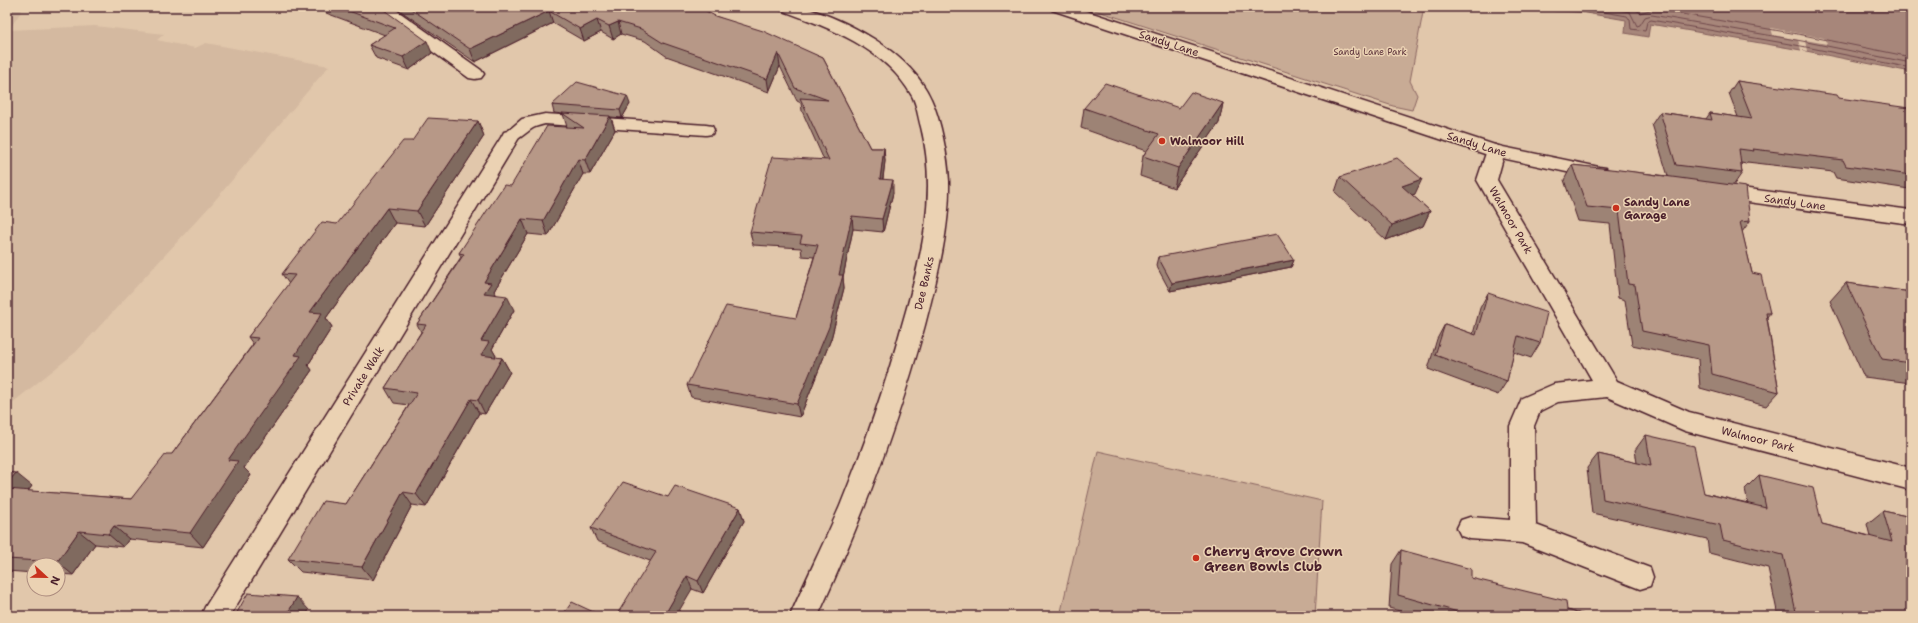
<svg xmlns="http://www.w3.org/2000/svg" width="1918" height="623" viewBox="0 0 1918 623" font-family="'Shantell Sans',sans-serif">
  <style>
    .built { fill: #d4b9a0 }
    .green { fill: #c8ab95; stroke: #896560 }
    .water { fill: #a7867a; stroke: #825d5a }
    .pier { fill: #e1c7ab }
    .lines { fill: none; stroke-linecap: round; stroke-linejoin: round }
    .shore { stroke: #6f484b; stroke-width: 1 }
    .service-casing { stroke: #4a1f2b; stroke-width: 3 }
    .minor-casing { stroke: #4a1f2b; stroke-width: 3 }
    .secondary-casing { stroke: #4a1f2b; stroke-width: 3 }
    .service { fill: #ebd2b3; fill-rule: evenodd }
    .minor { fill: #ebd2b3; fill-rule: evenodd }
    .secondary { fill: #ebd2b3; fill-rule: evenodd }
    .wall { fill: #9d8374; stroke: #4a1f2b }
    .shaded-wall { fill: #806a5e; stroke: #4a1f2b }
    .building { fill: #b79887; stroke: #4a1f2b }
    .poi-dot { fill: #c8321e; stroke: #ebd2b3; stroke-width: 1.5 }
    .labels { text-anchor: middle; stroke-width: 3; stroke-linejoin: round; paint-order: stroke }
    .far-park-label { font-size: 9px; fill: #5d343b; stroke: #ebd2b3 }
    .street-label { font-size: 11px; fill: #4a1f2b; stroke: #ebd2b3 }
    .poi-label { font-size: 11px; font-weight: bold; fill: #4a1f2b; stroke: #ebd2b3; text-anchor: start }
    .near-poi-label { font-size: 13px; font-weight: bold; fill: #4a1f2b; stroke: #ebd2b3; text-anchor: start }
  </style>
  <rect width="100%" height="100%" fill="#e1c7ab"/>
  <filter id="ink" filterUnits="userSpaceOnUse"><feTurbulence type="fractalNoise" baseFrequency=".025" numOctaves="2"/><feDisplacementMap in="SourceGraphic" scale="8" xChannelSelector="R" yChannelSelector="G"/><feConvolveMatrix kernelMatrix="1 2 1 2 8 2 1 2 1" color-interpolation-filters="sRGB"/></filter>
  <g filter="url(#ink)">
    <path class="built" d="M7,7h17l-15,23 86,-4 69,8 -7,6 38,8 11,-5 123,23 -118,139 -135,147 -69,55z"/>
    <path class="green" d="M1085,7h339l-14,74 7,14 -5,15 -19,-4z
      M1098,451l224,50 -7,115h-255z"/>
    <path class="water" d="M1531,7h380v65l-110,-22 -151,-26 -2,13 -23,-4 1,-13 -46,-8 -24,-1z"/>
    <path class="pier" d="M1771,28l53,10 3,6 -22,-4 2,11 -6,-1 -3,-10 -25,-5z"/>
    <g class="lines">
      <path class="shore" d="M1554,7l27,1 46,8 3,4 1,9 14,2 2,-9 4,-2 150,26 110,22
        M1602,7l28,5 7,14 3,-1 5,-8 7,-2 150,26 109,22
        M1633,7l7,6 13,-4 150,26 108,22"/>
      <g class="service-casing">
        <path id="service" d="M545,114l161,11 6,1 2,4 -2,4 -6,1 -161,-11c-4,1 -9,2 -12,4 -10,6 -15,15 -28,12l-3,-4 20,-17z"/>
      </g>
      <g class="minor-casing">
        <path id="minor" d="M373,7h19l89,63 3,4 -3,4 -6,1 -6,-1 -94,-68z
          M779,7c8,0 18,-1 25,1 24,6 49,18 70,31 23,15 46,35 57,60 10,21 17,59 18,82 1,49 -12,97 -24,144 -27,100 -64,197 -107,291h-28c16,-37 34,-73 50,-110 24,-59 45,-119 62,-181 19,-66 36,-130 19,-198 -3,-10 -4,-22 -9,-31 -27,-48 -82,-68 -131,-86z
          M511,130l7,2 2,4 -290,480h-29l4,-9 297,-471 2,-4z
          M1495,145l7,2 3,4 -8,29 120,201 72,31 222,56v22l-226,-59 -78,-34 -49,5 -18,9 -6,15 2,99 114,43 3,9 -3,9 -10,3 -118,-46 -52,-4 -9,-3 -4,-8 4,-8 9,-3 40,3v-94l12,-28 32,-14 38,-4 -115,-200 11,-33z"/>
      </g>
      <g class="secondary-casing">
        <path id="secondary" d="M1050,7h24l424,139 101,21 7,1 3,5 -3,5 -7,1 -111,-24 -436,-145z
          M1718,185l193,25v14l-200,-27 -3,-5 3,-5z"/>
      </g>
      <use href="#service" class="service"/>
      <use href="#minor" class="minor"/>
      <use href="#secondary" class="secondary"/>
    </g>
    <path class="wall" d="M323,7h57l52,46 -23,17 -33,-12 -7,-13 16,-10 -59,-22z
      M395,7h267l4,2 49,7 108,42 47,90h14l1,13 -2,18 10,14 -10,39 -30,-3 -10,48 1,11 -13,51 -31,78 -109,-20 -4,-12 109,-67 18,-61 -12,-1 -1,-8 -48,-3 -3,-13 74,-72 -22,-49 -1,-8 -4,-2 -17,-35 -11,26 -103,-36 -21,-15 -24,-7 -8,5 -12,-7 -17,9 -31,-18 -78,39z
      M1737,81l174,30v98l-1,-1 -1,-19 -73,-11 -3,-6 -86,-10 -1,2 -5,-1 1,10 -9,13 17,35 -8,11 10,41 18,40 -3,4 12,75 -13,14 -66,-18 -2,-29 -66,-14 -7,-45 -7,-2 -8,-74 -32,-3 -14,-41 8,-15 96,11 -16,-52 8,-12 46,7 4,-6 28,4 -9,-24z
      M1223,103l-4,20 -45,65 -34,-12 3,-20 3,-5 -65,-23 3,-20h95z
      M630,104l-8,14 -11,-1 4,13 -25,44h-7l-35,62 -20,-2 -34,57 2,3 18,16 -22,39 4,7 -1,1 7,1 8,14 -25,42 -6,-1 -53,94 -14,-2 -39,75 -72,-8 -13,-13 58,-55 63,-99 -15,-2 -9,-15 36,-56 -4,-8 44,-67 -2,-4 52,-67 56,-59 -4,-13 -9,-1 -2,-8z
      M478,121l6,15 -59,90 -30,-3 -69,95 6,9 -24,38 4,5 -68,98 7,7 -48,72 -74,-8 -6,8 -28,-3 -22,31 -15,-1v-9h-24v8l-27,-2v-99l25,14 -4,5 103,8 41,-45 81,-110 -5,-7 41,-53 -7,-10 55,-50z
      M1340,177l75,17 -3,1 18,16 -7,15 -37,14 -51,-48z
      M1158,257l136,3 -3,7 -121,24 -14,-26z
      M1846,283l65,9v91l-47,-6 -34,-76z
      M1488,293l52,50 -9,15 -17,-6 -7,29 -9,14 -70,-26 9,-30 8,-15 28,10 7,-26z
      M1646,435l58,58 44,10 -3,-14 14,-14 63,49 48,12 -3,-12 16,-13 28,6v99h-133l-10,-48 -59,-15 -2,-14 -115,-26 -5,-45 11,-14 39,9 -2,-13z
      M668,497l72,11 4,13 -41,72 -11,-4 -42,-28 -53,-20 -6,-13z
      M1401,550l70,28 96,32 22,6h-171l-29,-8 3,-44z"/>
    <path class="shaded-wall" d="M549,11l4,12 -78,39 -5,-13z
      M597,20l4,12 -17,9 -4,-12z
      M618,22l3,12 -8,5 -4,-13z
      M427,41l5,12 -23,17 -6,-13z
      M778,53l2,13 -11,26 -2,-13z
      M627,96l3,8 -8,14 -2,-8z
      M1223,103l-4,20 -45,65 4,-20z
      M610,116l5,14 -25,44 -5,-14z
      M478,121l6,15 -59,90 -8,-15z
      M884,148l1,13 -4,31 -1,-13z
      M578,159l5,15 -35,62 -5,-15z
      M1422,179l-7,15 -19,7 6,-15z
      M893,180v13l-10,39 -1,-13z
      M387,208l8,15 -69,95 6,9 -24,38 4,5 -68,98 7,7 -48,72 -13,-14 38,-73 67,-105 15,-43z
      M1430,211l-7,15 -37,14 6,-15z
      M852,216l1,13 -10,48 1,11 -13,51 -31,78 -3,-13z
      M522,219l6,15 -34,57 4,6 -14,-4v-11z
      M1294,260l-3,7 -121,24 2,-8z
      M507,296l7,14 -22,39 4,7 -8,14 -7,-15v-14z
      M502,358l8,14 -25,42 -7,-14z
      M471,399l8,14 -53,94 -10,-13z
      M16,473l16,13 -13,16 -12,-10v-9z
      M403,492l9,13 -39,75 -11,-13z
      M740,508l4,13 -41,72 -5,-12z
      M114,526l15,13 -6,8 -15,-13z
      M79,531l16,13 -22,31 -16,-13z
      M687,576l5,13 -16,27h-12z
      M297,597l12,13 -3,6h-20z"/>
    <path class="building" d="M338,7h42l47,34 -24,16 -34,-12 26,-17z
      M408,7h254l4,2 4,-2h29l16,9 48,15 60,27 47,90h14l-4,31 13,1 -11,39 -30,-3 -13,59h4l-14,52 -32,77 -110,-19 39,-79 70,12 22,-73 -18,-2 2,-7 -52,-4 22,-75 57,3 -29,-62 28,2 -33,-12 -17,-35 -11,26 -104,-36 -22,-14 -23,-7 -9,4 -12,-6 -17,9 -31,-18 -79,38z
      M1737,81l100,14 2,3 70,10 2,3v64l-65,-9 -3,-6 -90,-11 1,2 -15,-2 3,24 -66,-8 -16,-53 52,8 -2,-7 42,6z
      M577,82l50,14 -7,14 -68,-5z
      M1105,83l74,25 12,-16 32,11 -45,65 -35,-12 16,-22 -75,-26z
      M562,113l48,3 -25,44 -7,-1 -35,62 -21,-2 -38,63 7,1 -7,10 23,3 -26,45 8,1 -8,13 21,3 -24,42 -7,-1 -55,95 -13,-2 -41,75 -74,-8 35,-58 23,3 71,-111 -32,-5 41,-63 -9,-1 47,-70 -5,-1 45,-68 7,1 36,-60 37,2z
      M428,118l50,3 -61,90 -30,-3 -77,104 12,1 -27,42 6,1 -73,104 10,1 -48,72 -76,-7 -6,8 -29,-3 -22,31 -50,-3v-70l124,10 35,-45h6l86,-116 -10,-1 47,-62 -13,-1 40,-52 15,2 66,-83h9z
      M1397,158l25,21 -20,7 28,25 -38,14 -52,-48z
      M1572,165l48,5 126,17 4,34 -10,1 12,51 9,2 9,38h-4l13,79 -67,-18 -3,-29 -67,-14 -7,-46 -7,-1 -9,-74 -32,-3z
      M1277,234l17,26 -122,23 -14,-26z
      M1846,283l65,9v71l-29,-4z
      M1488,293l59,20 -7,30 -22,-7 -11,45 -72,-26 10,-31 31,11z
      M1646,435l48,11 10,47 62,15 -7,-33 54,13 9,36 70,18 -9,-31 28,6v99h-114l-14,-61 -60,-15 -3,-15 -117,-26 -5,-45 53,12z
      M7,472l9,1 -9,10z
      M623,482l45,15 7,-11 65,22 -42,73 -11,-5 -23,40h-48l40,-64 -65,-24z
      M1401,550l70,19v9l95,23 1,9 22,6h-117l-74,-21z
      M248,593l49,4 -11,19h-51z
      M572,602l30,14h-40z"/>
  </g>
  <g class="poi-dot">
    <circle cx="1162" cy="141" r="4"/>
    <circle cx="1616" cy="208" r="4"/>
    <circle cx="1196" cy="558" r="4"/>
  </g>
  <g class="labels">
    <g class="far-park-label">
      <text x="1370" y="55">Sandy Lane Park</text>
    </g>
    <g class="street-label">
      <text transform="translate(1169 43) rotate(18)" y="4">Sandy Lane</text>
      <text transform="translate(1477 144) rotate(17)" y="4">Sandy Lane</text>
      <text transform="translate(1795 202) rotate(8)" y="4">Sandy Lane</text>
      <text transform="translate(1511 220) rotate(60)" y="4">Walmoor Park</text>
      <text transform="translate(924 283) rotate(-77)" y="4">Dee Banks</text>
      <text transform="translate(363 376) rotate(-58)" y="4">Private Walk</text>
      <text transform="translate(1758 439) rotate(14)" y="4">Walmoor Park</text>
    </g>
    <g class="poi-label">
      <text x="1170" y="145">Walmoor Hill</text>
      <text x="1624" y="206">Sandy Lane<tspan x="1624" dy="13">Garage</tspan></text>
    </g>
    <g class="near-poi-label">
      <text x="1204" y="556">Cherry Grove Crown<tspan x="1204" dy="15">Green Bowls Club</tspan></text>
    </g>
  </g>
  <rect width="1918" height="623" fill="none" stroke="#ebd2b3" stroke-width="24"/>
  <rect x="12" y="12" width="1894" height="599" fill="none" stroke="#4a1f2b" stroke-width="1.5" filter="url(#ink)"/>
  <g transform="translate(46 577) rotate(112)"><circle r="19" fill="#ebd2b3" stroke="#ab8a7d"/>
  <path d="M0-3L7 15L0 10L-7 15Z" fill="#c8321e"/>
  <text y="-6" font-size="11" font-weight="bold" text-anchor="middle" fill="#4a1f2b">N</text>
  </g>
</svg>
